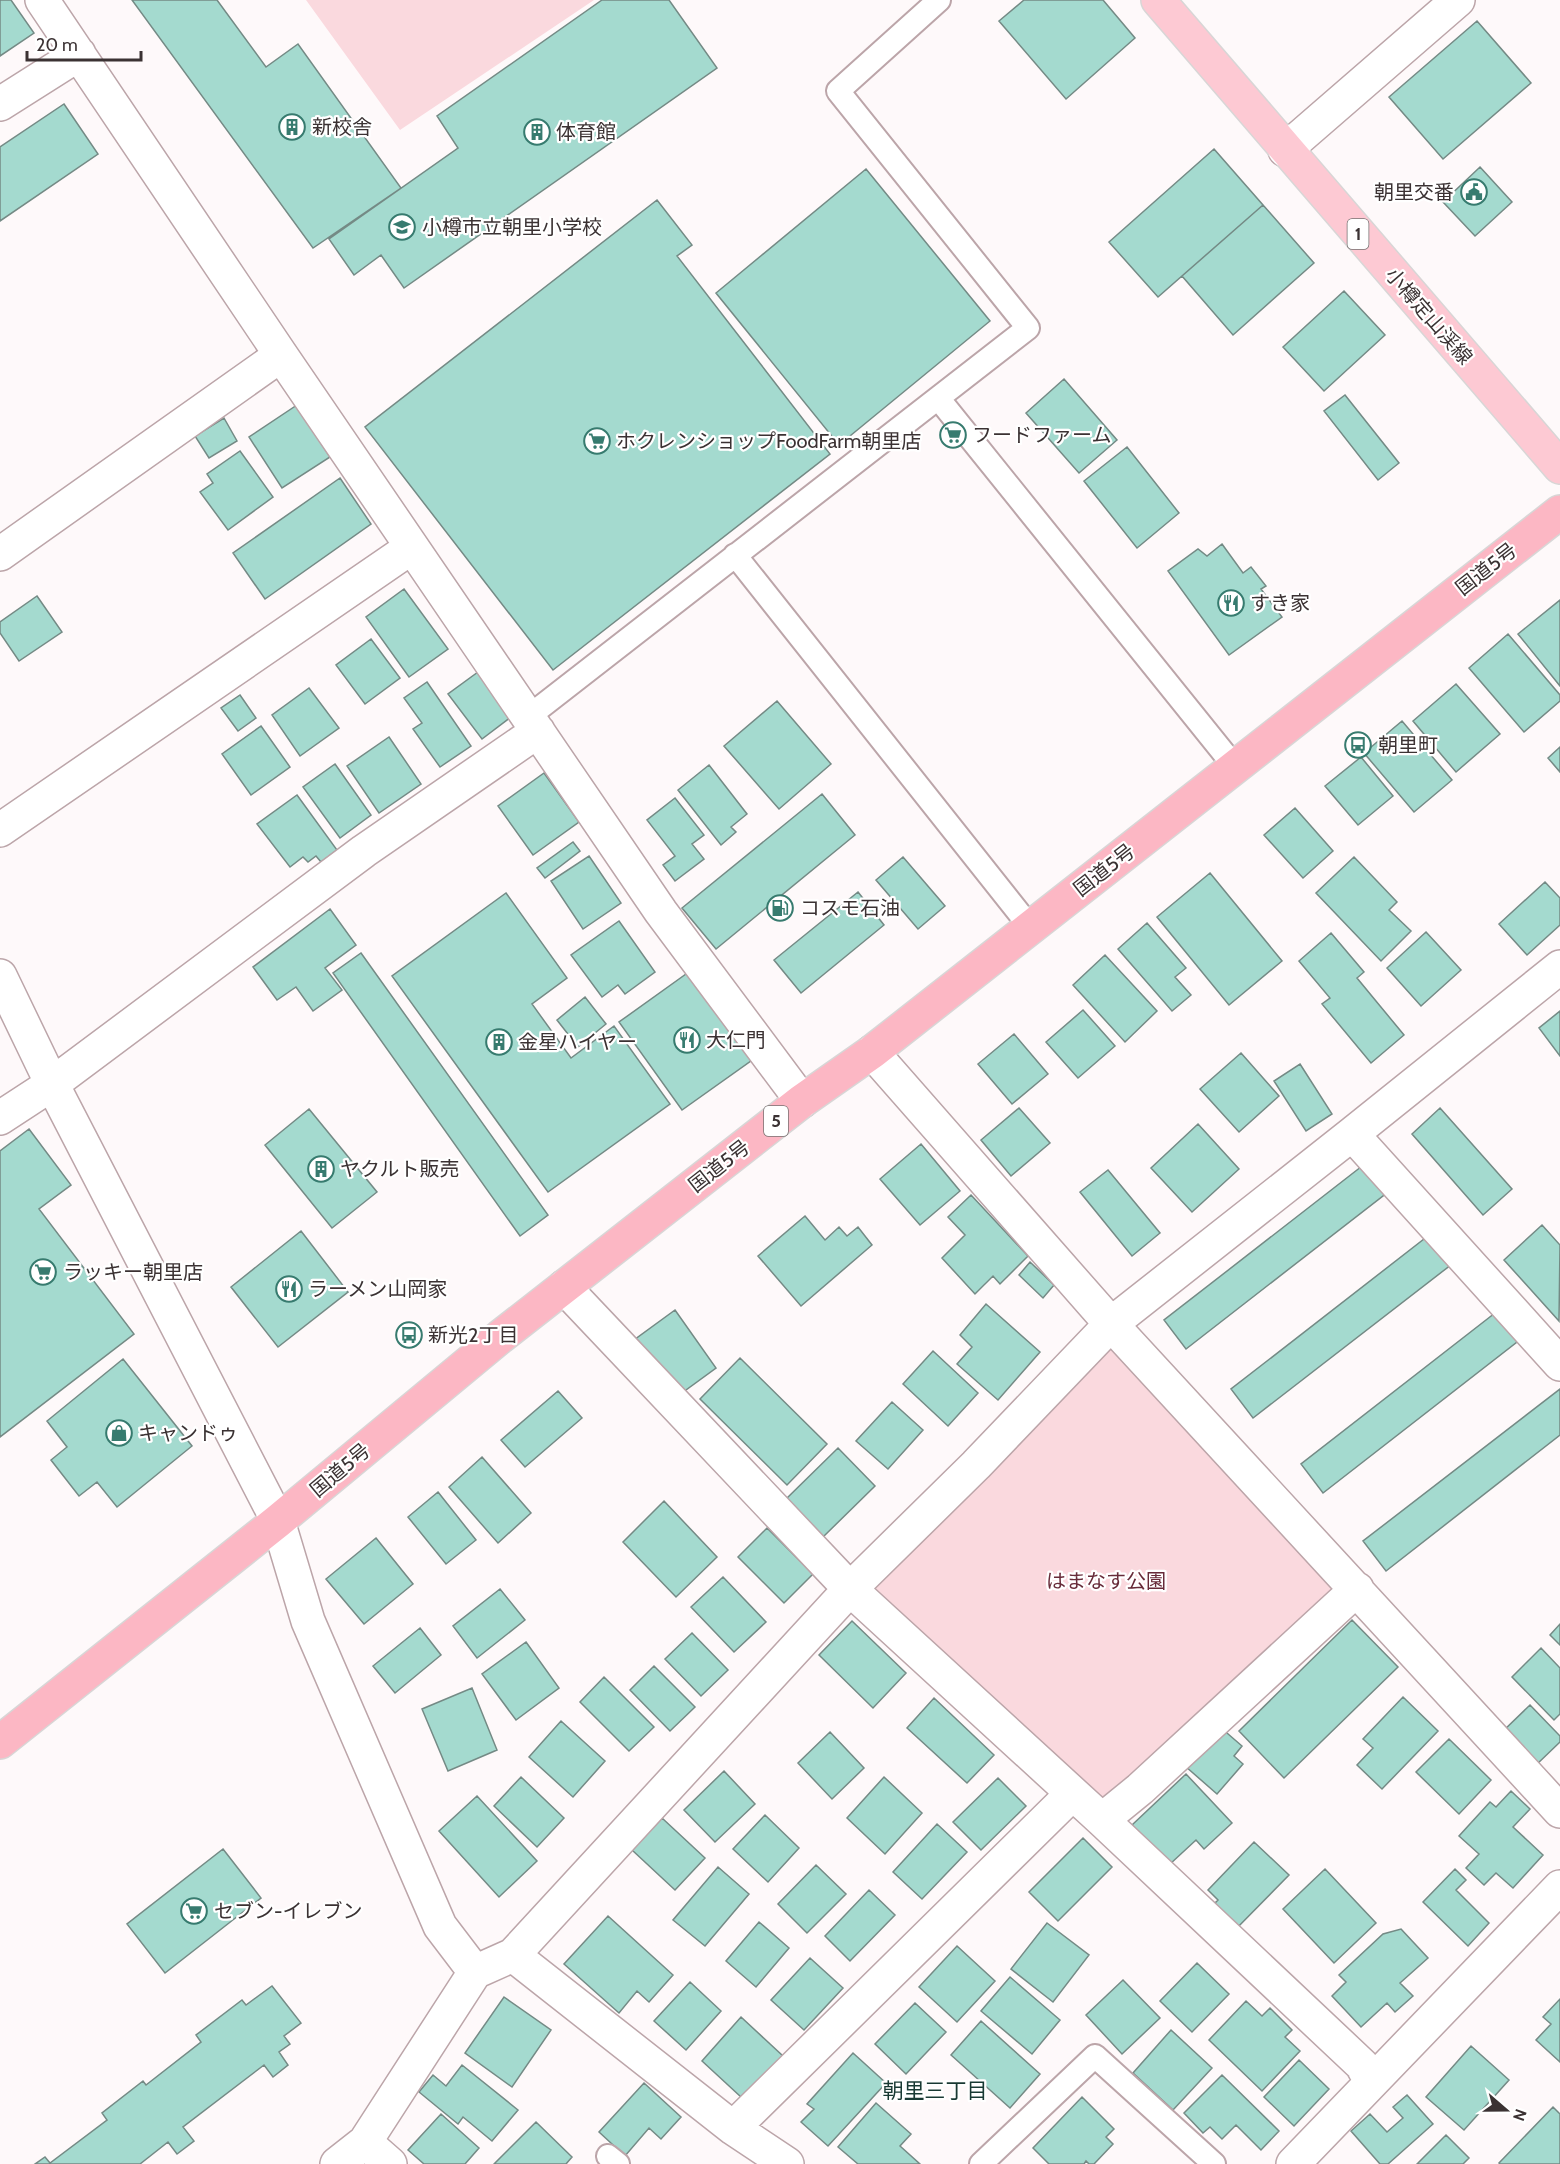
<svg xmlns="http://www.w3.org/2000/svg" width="1560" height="2164" viewBox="0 0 1560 2164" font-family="Cabin,'Noto Sans JP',sans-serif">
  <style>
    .green { fill: #fad9de }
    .building { fill: #a4dacf; stroke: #748a85; stroke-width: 1.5 }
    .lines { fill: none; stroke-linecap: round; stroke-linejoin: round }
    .service-casing { stroke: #bca5a9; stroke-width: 26 }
    .minor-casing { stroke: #bca5a9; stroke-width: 36 }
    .primary-casing { stroke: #d8d6d6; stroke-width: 36 }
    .trunk-casing { stroke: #d8d6d6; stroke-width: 36 }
    .service { stroke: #fff; stroke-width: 22 }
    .minor { stroke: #fff; stroke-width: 33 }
    .primary { stroke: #fdc9d3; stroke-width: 33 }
    .trunk { stroke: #fcb7c4; stroke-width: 33 }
    .labels { text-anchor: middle; stroke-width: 4.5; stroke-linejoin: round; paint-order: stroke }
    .shield { fill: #fff; stroke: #767070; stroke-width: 1.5 }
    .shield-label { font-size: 18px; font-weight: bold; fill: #3b3233 }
    .poi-label { font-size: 20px; fill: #3b3233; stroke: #fff; text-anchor: start }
    .street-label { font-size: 20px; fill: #3b3233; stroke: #fff }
    .park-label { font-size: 20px; fill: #672b39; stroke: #fff }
    .neighbourhood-label { font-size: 21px; fill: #183933; stroke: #fff }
  </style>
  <rect width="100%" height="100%" fill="#fef9fa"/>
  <path class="green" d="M306,0h288l-194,130z
    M1108,1340l231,251 -232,215 -238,-218z"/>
  <path class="building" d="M0,0h11l23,33 -34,23z
    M132,0h85l49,67 32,-23 103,144 -88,60z
    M602,0h67l48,68 -313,220 -23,-33 -27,20 -25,-36 129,-91 -21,-32z
    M1024,0h79l32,38 -69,61 -67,-78z
    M1477,21l54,62 -88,76 -54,-62z
    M64,104l34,50 -98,67v-74z
    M1214,149l49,56 -105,92 -49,-55z
    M1480,167l32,35 -37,34 -32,-34z
    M866,169l124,152 -151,124 -123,-152z
    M657,200l35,45 -15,11 153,198 -277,216 -188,-243z
    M1263,205l51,58 -81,72 -51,-59z
    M1344,291l41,44 -61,56 -41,-44z
    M1064,379l53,61 -38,33 -53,-60z
    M1345,395l54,68 -21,17 -54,-69z
    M297,405l33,52 -48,31 -33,-51z
    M224,418l13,23 -28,17 -14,-22z
    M1127,447l52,66 -42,35 -53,-67z
    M240,451l33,46 -45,33 -28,-38 13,-9 -6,-9z
    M340,478l31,46 -106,75 -32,-46z
    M1222,544l21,29 8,-6 15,19 -5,3 21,28 -53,38 -61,-84 30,-22 9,7z
    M404,589l44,60 -39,28 -43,-60z
    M37,596l25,36 -43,29 -19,-28v-11z
    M1560,600v86l-42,-52z
    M1508,634l52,61v6l-36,31 -55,-64z
    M371,639l29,39 -35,26 -29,-39z
    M478,672l33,45 -29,22 -34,-45z
    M427,682l44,64 -31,21 -27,-38 9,-6 -18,-25z
    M1456,684l44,50 -44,38 -43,-51z
    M309,688l30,40 -39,28 -28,-41z
    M240,695l16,23 -18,13 -17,-23z
    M777,701l54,63 -52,45 -55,-63z
    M1402,721l50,59 -38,32 -50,-59z
    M261,726l29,41 -39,28 -29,-41z
    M389,737l32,47 -42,29 -32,-47z
    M1560,747v25l-12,-14z
    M1361,757l32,39 -35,29 -33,-39z
    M335,764l36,51 -31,23 -37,-51z
    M709,765l38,49 -16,13 5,5 -15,13 -43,-55z
    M544,773l35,49 -46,33 -35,-49z
    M822,794l33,41 -139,114 -34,-41z
    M297,795l40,55 -16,12 -5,-6 -8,6 -5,-5 -13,10 -33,-43z
    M675,798l29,37 -12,9 12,15 -29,22 -12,-16 12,-9 -28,-36z
    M1295,808l38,43 -30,27 -39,-43z
    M573,842l7,9 -35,27 -8,-10z
    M589,856l32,47 -38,26 -32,-48z
    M903,857l42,49 -27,23 -42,-49z
    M1354,857l43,45 -8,8 22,21 -30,30 -65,-68z
    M1210,873l72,88 -53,44 -72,-88z
    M1545,882l15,16v27l-33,30 -28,-31z
    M858,892l26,33 -83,68 -27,-33z
    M506,893l61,85 -35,26 39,54 43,-32 56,78 -122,88 -156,-216z
    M330,909l26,36 -31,23 17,22 -29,21 -17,-24 -19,13 -24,-33z
    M619,921l36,51 -30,22 -7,-9 -16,12 -31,-42z
    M1147,923l39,45 -11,9 16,18 -19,16 -54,-62z
    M1426,932l35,38 -40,36 -34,-38z
    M1331,933l33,39 -7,6 47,57 -33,28 -49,-59 8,-6 -31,-37z
    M361,953l187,262 -28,21 -187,-263z
    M1105,955l52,56 -32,31 -52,-57z
    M693,969l62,89 -73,52 -63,-88z
    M585,997l21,27 -28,23 -21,-27z
    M1083,1010l32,36 -37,32 -32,-36z
    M1560,1011v45l-21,-28z
    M1014,1034l34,40 -36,30 -34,-40z
    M1241,1053l38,43 -40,36 -39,-43z
    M1300,1064l32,50 -26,17 -32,-50z
    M1019,1108l31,35 -39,33 -30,-36z
    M1440,1108l72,81 -29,26 -71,-81z
    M309,1109l68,83 -45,36 -67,-83z
    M1198,1124l41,45 -47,43 -41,-44z
    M29,1129l42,56 -32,24 95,125 -134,103v-286z
    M921,1144l39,47 -40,34 -40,-46z
    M1366,1163l22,29 -202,157 -22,-29z
    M1108,1170l52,63 -28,23 -52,-64z
    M971,1195l57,61 -28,28 -7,-8 -18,18 -33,-36 23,-23 -17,-18z
    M805,1216l20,24 14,-13 8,9 11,-9 14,18 -71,61 -43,-50z
    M1542,1225l18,20 -1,76 -55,-61z
    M301,1231l47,61 -70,55 -47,-60z
    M1433,1232l23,29 -203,157 -22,-29z
    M1030,1262l24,23 -11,13 -24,-23z
    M986,1304l54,48 -42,48 -41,-36 15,-17 -12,-12z
    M1504,1306l22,29 -203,158 -22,-29z
    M675,1310l41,58 -41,30 -41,-58z
    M933,1351l45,42 -30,33 -45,-42z
    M740,1358l87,86 -40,41 -87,-86z
    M123,1359l69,87 -75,61 -20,-25 -18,14 -28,-36 16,-13 -20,-26z
    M1560,1389v46l-174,136 -23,-30z
    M558,1391l24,27 -57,49 -24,-27z
    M892,1402l31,28 -35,39 -32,-28z
    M838,1448l37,38 -53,52 -37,-38z
    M482,1457l49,56 -33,30 -49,-56z
    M438,1492l38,48 -30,24 -38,-47z
    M664,1501l53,56 -41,40 -53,-55z
    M767,1528l46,46 -29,29 -46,-46z
    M376,1538l37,46 -49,40 -38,-45z
    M723,1577l43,45 -32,30 -43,-45z
    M500,1589l25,31 -48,38 -24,-32z
    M1352,1620l46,47 -114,111 -45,-47z
    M852,1621l54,52 -33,35 -54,-53z
    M1560,1624v21l-10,-10z
    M420,1628l21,27 -46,38 -22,-27z
    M692,1633l36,37 -27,26 -36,-37z
    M526,1642l33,46 -43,32 -34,-46z
    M1541,1648l19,20v46l-6,6 -42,-43z
    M654,1666l41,41 -25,24 -40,-41z
    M604,1677l50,50 -25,24 -49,-49z
    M472,1688l25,62 -49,21 -26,-62z
    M1403,1697l35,34 -56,58 -25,-24 16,-17 -10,-9z
    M934,1698l60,57 -27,28 -60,-55z
    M1530,1705l30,31v6l-26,25 -33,-34z
    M561,1721l44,40 -32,36 -44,-40z
    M1220,1727l22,19 -8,10 9,8 -26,30 -32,-28z
    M830,1732l34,36 -32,31 -34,-36z
    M1449,1739l42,41 -32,34 -43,-42z
    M724,1771l31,33 -40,38 -31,-32z
    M1186,1774l46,49 -28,26 -8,-9 -27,25 -37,-40z
    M521,1777l43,41 -27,29 -43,-41z
    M884,1777l38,36 -37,41 -38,-36z
    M998,1778l28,28 -45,44 -28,-28z
    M1511,1791l19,18 -17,18 30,28 -30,33 -17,-15 -12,12 -18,-17 13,-14 -20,-18 31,-34 6,5z
    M477,1796l60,65 -38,36 -60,-66z
    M765,1815l34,33 -31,34 -35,-33z
    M662,1818l43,40 -30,32 -43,-40z
    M937,1824l30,28 -45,47 -29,-27z
    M1083,1838l29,29 -54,54 -29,-29z
    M1254,1842l35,33 -55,56 -24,-23 8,-8 -10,-10z
    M223,1849l38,49 -96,75 -38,-49z
    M816,1865l30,29 -39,39 -29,-29z
    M718,1867l31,27 -44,52 -32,-26z
    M1325,1869l51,54 -42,40 -51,-54z
    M1455,1869l11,11 -10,10 33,33 -21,23 -45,-44z
    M869,1890l26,25 -45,46 -25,-25z
    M608,1916l65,59 -24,27 -12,-11 -18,22 -55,-49z
    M759,1922l30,26 -33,39 -30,-26z
    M1047,1923l42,32 -36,47 -42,-33z
    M1401,1929l27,29 -28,25 13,13 -18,16 -8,-9 -26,24 -29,-31 14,-14 -7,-7 44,-41z
    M957,1946l38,35 -38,41 -38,-35z
    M810,1958l33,30 -39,42 -33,-30z
    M1197,1963l32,31 -37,38 -32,-31z
    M1010,1977l50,43 -28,34 -51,-43z
    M1123,1980l37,38 -38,36 -36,-39z
    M690,1982l31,29 -35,39 -32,-29z
    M272,1986l29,37 -17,13 6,8 -11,8 9,13 -15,12 -9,-12 -81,62 11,14 -17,13 -9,-12 -28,22h-105l10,-7 5,6 57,-43 -5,-7 41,-32 3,4 55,-43 -5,-7 46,-35 4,5z
    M504,1997l47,33 -39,57 -47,-34z
    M1560,1999v63l-24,-22 15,-16 -8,-7z
    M1246,2001l16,15 8,-8 22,22 -7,7 15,14 -38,40 -53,-51z
    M915,2003l31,29 -40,42 -31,-30z
    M741,2017l42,39 -42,41 -39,-36z
    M981,2021l59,53 -30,34 -59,-53z
    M1171,2030l41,38 -39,42 -40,-37z
    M1471,2046l38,34 -45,50 -38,-33z
    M853,2053l33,30 -58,63 -27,-24 13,-13 -7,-5z
    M1299,2060l30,29 -35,37 -30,-29z
    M462,2065l56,45 -26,31 -29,-24 -5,7 -39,-32 14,-17 13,11z
    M1222,2075l57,56 -18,19 -25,-25 -14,14 -12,-12 -7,6 -19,-20z
    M644,2083l37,34 -20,22 -12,-11 -24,28 -26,-24z
    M1407,2095l26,29 -45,40h-8l-29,-33 19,-17 17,18 16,-14 -10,-11z
    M1082,2097l32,32 -8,8 7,7 -19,20h-5l-3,-3 -2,3h-35l-16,-16z
    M876,2103l35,31 -11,12 20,18h-62l-20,-17z
    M1553,2107l7,7v50h-60l-1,-1z
    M441,2114l38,34 -14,16h-41l-16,-14z
    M536,2122l36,35 -6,7h-72z
    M1446,2135l23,23 -6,6h-46z"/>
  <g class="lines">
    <g class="service-casing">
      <path id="service" d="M938,398l297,369
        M735,555l296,373
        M528,717l500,-389 -190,-237 101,-91
        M608,2156l10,8
        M981,2164l114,-108 119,108"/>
    </g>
    <g class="minor-casing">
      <path id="minor" d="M42,0l239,355 380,557 141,189
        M0,104l79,-50
        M1285,150l173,-150
        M0,554l281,-199
        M0,830l412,-283
        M0,976l52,108 226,437 30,100 132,305 35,46
        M872,1052l239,272 449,487
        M0,1118l52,-34 312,-233 174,-120
        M1352,1134l208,230
        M564,1287l286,302 252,231 260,245 9,17
        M1102,1820l38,-31 217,-200
        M513,1955l220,173 54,36
        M733,2128l339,-334
        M365,2142l25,22
        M337,2164l28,-22 110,-170 38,-17 337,-366 126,-124 135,-141 241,-190 208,-167
        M1293,2164l267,-277"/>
    </g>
    <g class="primary-casing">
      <path id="primary" d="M1158,0l402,467"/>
    </g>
    <g class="trunk-casing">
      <path id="trunk" d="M0,1742l278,-221 222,-184 302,-236 70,-49 688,-540"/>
    </g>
    <use href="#service" class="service"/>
    <use href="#minor" class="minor"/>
    <use href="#primary" class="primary"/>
    <use href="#trunk" class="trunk"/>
  </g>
  <defs>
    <g id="building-ring" transform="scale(1.35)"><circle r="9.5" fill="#fff" stroke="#377b6f" stroke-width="1.5"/><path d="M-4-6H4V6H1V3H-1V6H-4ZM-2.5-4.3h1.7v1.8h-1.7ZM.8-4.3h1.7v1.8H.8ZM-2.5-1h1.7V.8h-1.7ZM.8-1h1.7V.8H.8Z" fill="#377b6f"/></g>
    <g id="civic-ring" transform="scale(1.35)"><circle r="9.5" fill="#fff" stroke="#377b6f" stroke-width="1.5"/><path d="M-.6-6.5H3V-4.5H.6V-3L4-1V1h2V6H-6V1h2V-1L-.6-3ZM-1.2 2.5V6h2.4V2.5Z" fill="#377b6f"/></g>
    <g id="school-ring" transform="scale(1.35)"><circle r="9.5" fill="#fff" stroke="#377b6f" stroke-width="1.5"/><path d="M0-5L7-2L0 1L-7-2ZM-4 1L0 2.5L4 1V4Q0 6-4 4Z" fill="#377b6f"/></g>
    <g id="supermarket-ring" transform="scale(1.35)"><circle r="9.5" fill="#fff" stroke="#377b6f" stroke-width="1.5"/><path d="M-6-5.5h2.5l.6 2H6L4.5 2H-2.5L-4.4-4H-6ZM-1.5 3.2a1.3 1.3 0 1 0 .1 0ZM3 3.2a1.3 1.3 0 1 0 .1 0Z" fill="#377b6f"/></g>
    <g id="restaurant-ring" transform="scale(1.35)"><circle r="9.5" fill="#fff" stroke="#377b6f" stroke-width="1.5"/><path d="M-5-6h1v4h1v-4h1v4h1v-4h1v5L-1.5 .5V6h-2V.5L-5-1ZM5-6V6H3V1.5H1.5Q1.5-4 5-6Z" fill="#377b6f"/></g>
    <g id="bus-ring" transform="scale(1.35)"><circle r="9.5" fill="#fff" stroke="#377b6f" stroke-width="1.5"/><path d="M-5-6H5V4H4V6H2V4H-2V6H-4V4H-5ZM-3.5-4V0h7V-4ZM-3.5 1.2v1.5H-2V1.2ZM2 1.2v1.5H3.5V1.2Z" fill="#377b6f"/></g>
    <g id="fuel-ring" transform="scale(1.35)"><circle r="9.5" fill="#fff" stroke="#377b6f" stroke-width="1.5"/><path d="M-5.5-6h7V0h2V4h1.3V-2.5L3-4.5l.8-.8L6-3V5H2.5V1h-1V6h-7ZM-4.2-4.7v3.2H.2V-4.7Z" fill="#377b6f"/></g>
    <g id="shop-ring" transform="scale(1.35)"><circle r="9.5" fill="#fff" stroke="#377b6f" stroke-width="1.5"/><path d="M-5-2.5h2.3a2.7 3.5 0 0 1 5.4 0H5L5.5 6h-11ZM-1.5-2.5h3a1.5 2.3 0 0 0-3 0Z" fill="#377b6f"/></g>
  </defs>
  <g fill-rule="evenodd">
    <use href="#building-ring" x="292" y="127"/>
    <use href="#building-ring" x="537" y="132"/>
    <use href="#civic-ring" x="1474" y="192"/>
    <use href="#school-ring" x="402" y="227"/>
    <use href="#supermarket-ring" x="953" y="435"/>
    <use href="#supermarket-ring" x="597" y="441"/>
    <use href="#restaurant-ring" x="1231" y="603"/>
    <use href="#bus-ring" x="1358" y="745"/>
    <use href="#fuel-ring" x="780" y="908"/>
    <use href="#restaurant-ring" x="687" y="1040"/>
    <use href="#building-ring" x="499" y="1042"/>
    <use href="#building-ring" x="321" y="1169"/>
    <use href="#supermarket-ring" x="43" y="1272"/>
    <use href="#restaurant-ring" x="289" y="1289"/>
    <use href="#bus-ring" x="409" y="1335"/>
    <use href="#shop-ring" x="119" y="1433"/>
    <use href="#supermarket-ring" x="194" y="1911"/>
  </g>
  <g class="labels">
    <g class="shield">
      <rect x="1347.5" y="219" width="21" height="30" rx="4.5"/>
      <rect x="764" y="1106" width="24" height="30" rx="4.5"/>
    </g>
    <g class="shield-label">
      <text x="1358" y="240">1</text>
      <text x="776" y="1127">5</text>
    </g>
    <g class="poi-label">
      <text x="312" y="134">新校舎</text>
      <text x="556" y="139">体育館</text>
      <text x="1454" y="199" text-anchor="end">朝里交番</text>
      <text x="422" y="234">小樽市立朝里小学校</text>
      <text x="972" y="442">フードファーム</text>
      <text x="616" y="448">ホクレンショップFoodFarm朝里店</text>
      <text x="1250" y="610">すき家</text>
      <text x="1378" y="752">朝里町</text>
      <text x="800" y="915">コスモ石油</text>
      <text x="706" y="1047">大仁門</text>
      <text x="518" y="1049">金星ハイヤー</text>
      <text x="340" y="1176">ヤクルト販売</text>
      <text x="63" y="1279">ラッキー朝里店</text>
      <text x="308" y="1296">ラーメン山岡家</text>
      <text x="428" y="1342">新光2丁目</text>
      <text x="138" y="1440">キャンドゥ</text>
      <text x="214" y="1918">セブン-イレブン</text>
    </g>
    <g class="street-label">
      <text transform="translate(1429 316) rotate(49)" y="7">小樽定山渓線</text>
      <text transform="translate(1486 569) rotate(-38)" y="7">国道5号</text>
      <text transform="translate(1104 870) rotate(-38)" y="7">国道5号</text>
      <text transform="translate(719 1166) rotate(-38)" y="7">国道5号</text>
      <text transform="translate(340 1470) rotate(-40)" y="7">国道5号</text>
    </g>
    <g class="park-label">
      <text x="1106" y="1588">はまなす公園</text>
    </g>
    <g class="neighbourhood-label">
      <text x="935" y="2098">朝里三丁目</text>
    </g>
  </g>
  <g transform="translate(1506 2110) rotate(110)" stroke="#ffffff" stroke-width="4.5" paint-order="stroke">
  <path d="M0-4.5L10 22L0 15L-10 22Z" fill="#3b3233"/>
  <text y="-9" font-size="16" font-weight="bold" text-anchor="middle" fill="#3b3233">N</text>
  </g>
  <path d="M27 51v9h114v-9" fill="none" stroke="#3b3233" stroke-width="3"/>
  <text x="36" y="51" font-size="18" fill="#3b3233" stroke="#ffffff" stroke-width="4.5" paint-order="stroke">20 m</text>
</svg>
